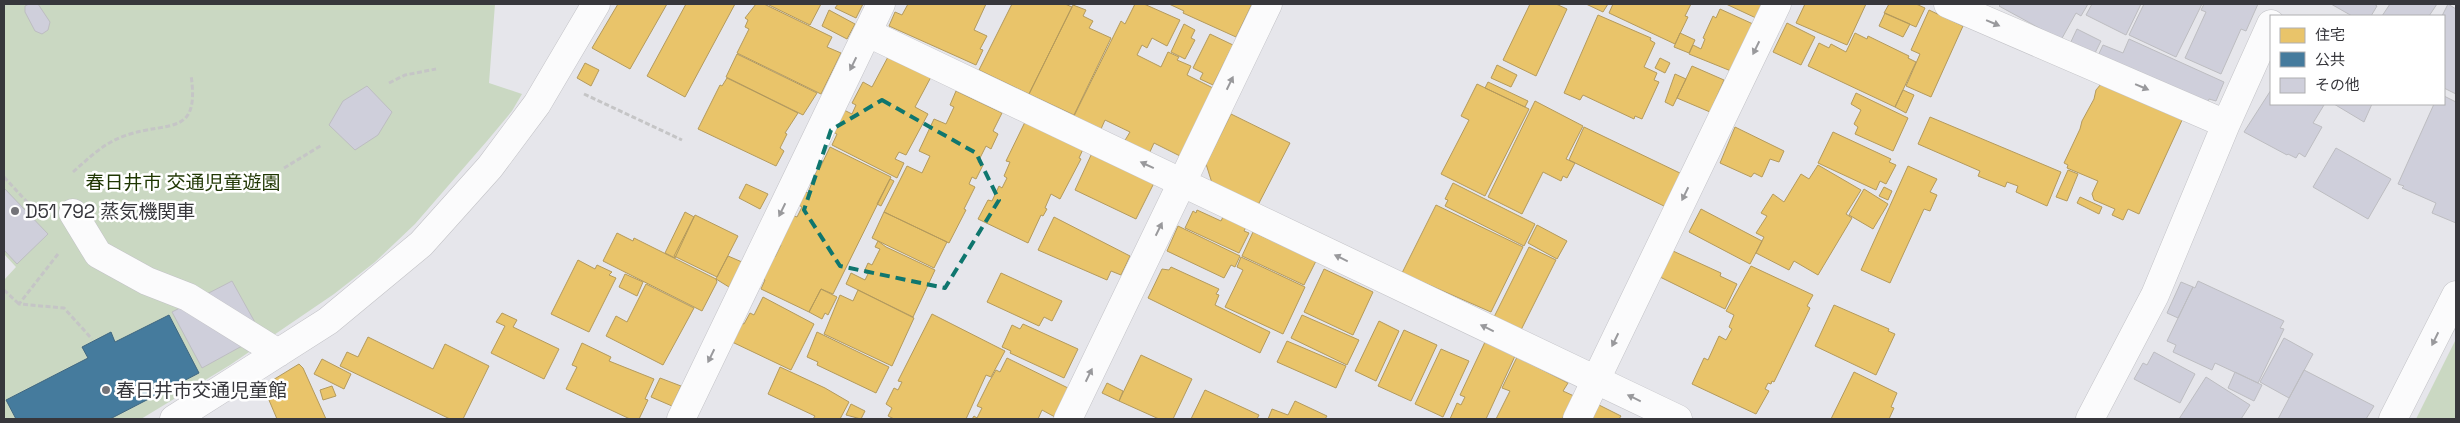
<svg xmlns="http://www.w3.org/2000/svg" width="2460" height="423" viewBox="0 0 2460 423" font-family="'Space Grotesk','Noto Sans JP',sans-serif">
  <style>
    .green { fill: #cad8c2 }
    .homes { fill: #e9c46a; stroke: #b49a5c }
    .public { fill: #457b9d; stroke: #416780 }
    .building { fill: #cfcfdb; stroke: #bdbdc1 }
    .lines { fill: none; stroke-linecap: round; stroke-linejoin: round }
    .minor-casing { stroke: #c3c3c7; stroke-width: 29 }
    .path { stroke: #c5c5c6; stroke-width: 3; stroke-dasharray: 5 2.5; stroke-linecap: butt }
    .minor { stroke: #fbfbfc; stroke-width: 28 }
    .oneway { fill: #99999c }
    .marked { fill: none; stroke: #0f766e; stroke-width: 4; stroke-dasharray: 10 6; stroke-linejoin: round }
    .poi-dot { fill: #747479; stroke: #fff; stroke-width: 2 }
    .labels { text-anchor: middle; stroke-width: 5; stroke-linejoin: round; paint-order: stroke }
    .park-label { font-size: 19px; fill: #1f3602; stroke: #fff }
    .poi-label { font-size: 19px; fill: #37373c; stroke: #fff; text-anchor: start }
  </style>
  <rect width="100%" height="100%" fill="#e6e6eb"/>
  <path class="green" d="M4,4h491l-6,79 33,11 -10,17 -25,30 -72,83 -40,38 -41,32 -104,71 -89,54h-135l-2,-4v-135l12,-13 -12,-13z
    M2456,339v80h-40z"/>
  <path class="homes" d="M618,4h49l-37,65 -38,-21z
    M686,4h49l-50,93 -38,-21z
    M756,4h8l68,33 -5,10 14,6 -20,41 -84,-41 12,-24 -4,-2 3,-7 -3,-2z
    M767,4h54l-11,21z
    M838,4h25l-7,14 -21,-10z
    M908,4h78l-12,26 13,6 -7,13 3,1 -7,15 -87,-39 6,-14 7,3z
    M1012,4h53l7,3 -43,87 -50,-24z
    M1135,4h9l36,16 -13,26 -15,-8 -5,10 -5,-3 -5,10 24,12 7,-15 11,5 -2,3 14,6 -4,9 26,13 -33,68 -26,-13 -5,11 -25,-12 6,-10 -25,-12 -4,9 -27,-13 47,-95 4,3z
    M1169,4h83l-16,33 -53,-24 1,-2z
    M1530,4h26l11,5 -31,67 -33,-16z
    M1586,4h22l-5,8z
    M1613,4h78l-6,12 3,1 -13,27 -66,-31z
    M1726,4h36l-6,14z
    M1805,4h61l-19,41 -51,-22z
    M1889,4h27l9,4 -9,19 -32,-14z
    M1073,5l13,5 -3,6 10,5 -4,7 22,10 -37,77 -45,-21z
    M1720,9l33,15 -22,47 -42,-17 4,-9 8,4 4,-10 -2,-1 10,-22 3,2z
    M829,10l26,14 -8,15 -25,-13z
    M1929,10l34,16 -32,71 -25,-11 14,-32 -9,-4z
    M1885,13l25,11 -7,13 -24,-11z
    M1598,15l53,23 -1,2 5,3 -11,24 13,6 -3,7 5,2 -17,37 -7,-3 -1,3 -51,-24 -3,5 -16,-7z
    M1787,23l28,14 -14,28 -28,-13z
    M1184,24l11,6 -4,8 4,2 -10,19 -14,-7z
    M1680,33l15,7 -6,13 -15,-6z
    M1855,33l12,6 1,-3 41,20 -1,2 8,4 -21,45 -87,-41 11,-23 10,5 2,-4 15,8z
    M1210,34l23,11 -20,40 -13,-6 3,-6 -10,-5z
    M737,54l80,39 -14,22 -77,-38z
    M889,55l42,22 -16,30 13,7 -22,41 -7,-3 -4,7 9,4 -7,15 -65,-33 5,-11 -6,-3 11,-22 10,5 4,-9 -4,-2 11,-21 9,5z
    M1660,58l10,5 -5,10 -10,-5z
    M585,63l14,7 -8,16 -14,-8z
    M1497,65l20,10 -6,12 -20,-9z
    M1692,66l32,14 -14,32 -33,-14z
    M1675,74l11,5 -13,27 -8,-4z
    M727,78l71,35 -13,20 2,1 -7,14 4,3 -8,15 -78,-37 22,-44 2,1z
    M1488,82l40,19 -3,6 -40,-19z
    M1477,84l52,25 -44,87 -44,-22 28,-54 -8,-4z
    M2101,84l82,34 -44,96 -11,-5 -5,11 -11,-5 3,-6 -21,-9 -2,-6 6,-13 -31,-13 1,-3 -4,-2 16,-34 2,-8 12,-22 2,-9z
    M1903,90l11,5 -8,18 -11,-6z
    M956,91l46,22 -9,18 5,3 -7,15 -5,-3 -8,16 5,3 -7,14 -4,-2 -3,7 6,3 -11,22 2,1 -17,33 -65,-31 23,-46 15,7 8,-17 -11,-5 15,-32 12,5 8,-17 -4,-2z
    M1856,93l52,25 -15,33 -38,-17 3,-7 -4,-3 7,-14 -10,-6z
    M1535,101l48,25 -17,33 9,4 -8,15 -4,-2 -2,5 -18,-9 -21,42 -34,-17z
    M1231,114l59,29 -32,62 -46,-22 -6,-19z
    M1930,117l131,55 -14,34 -31,-14 2,-6 -11,-4 -2,5 -27,-11 2,-5 -62,-27z
    M1025,122l59,25 -5,11 2,1 -21,40 -9,-5 -6,14 2,1 -4,7 -2,-1 -13,28 -50,-24 10,-19 4,1 7,-15 3,2 5,-10 -3,-2 6,-14 -4,-1z
    M1584,127l98,47 -16,33 -97,-47z
    M1735,127l49,24 -5,11 -9,-3 -8,18 -8,-4 -3,4 -31,-14z
    M1833,132l58,27 -2,3 7,3 -10,19 -6,-3 -4,9 -58,-27z
    M830,147l61,30 -58,117 -12,-5 -12,23 -48,-23 4,-9 -4,-2 11,-23 3,2 6,-12 -2,-2 13,-28 5,2 5,-10 -5,-3 6,-13 5,2 10,-26 2,1z
    M1092,153l62,30 -18,36 -61,-29z
    M1818,165l43,25 -15,24 6,4 -34,57 -24,-14 -5,9 -33,-17 8,-16 -8,-4 11,-17 -6,-3 12,-19 11,8 17,-28 8,5z
    M1908,166l29,13 -7,13 7,3 -7,16 -6,-2 -34,74 -29,-13z
    M2068,170l10,4 -11,27 -11,-4z
    M890,179l4,2 -13,25 -4,-2z
    M1453,183l82,41 -11,22 -79,-40 3,-6 -3,-1z
    M746,184l22,10 -8,15 -21,-11z
    M1884,187l8,4 -4,9 -9,-4z
    M1864,189l24,15 -15,25 -24,-14z
    M2080,197l22,10 -3,7 -22,-11z
    M1436,205l87,42 -32,65 -89,-39z
    M1701,209l61,32 -12,23 -61,-32z
    M1197,210l24,11 2,-4 23,10 -2,4 5,2 -10,20 -54,-25 8,-17 3,2z
    M685,212l9,5 -19,41 -10,-5z
    M884,212l63,30 -13,26 -62,-30z
    M695,215l43,21 -21,41 -43,-21z
    M1054,217l76,39 -9,19 -10,-4 -4,9 -69,-30z
    M1537,225l30,16 -10,18 -29,-16z
    M1178,226l62,30 -5,11 -4,-2 -7,13 -57,-27z
    M1253,232l63,29 -12,24 -62,-29z
    M617,233l16,8 1,-3 82,41 1,3 -15,29 -99,-50z
    M878,241l8,6 49,23 -22,47 -67,-33 5,-11 14,7 3,-6 -4,-2 4,-9 4,2 8,-16 -5,-2z
    M1529,247l27,13 -35,70 -27,-13z
    M1673,251l48,22 -1,3 17,8 -12,25 -65,-32z
    M728,256l14,6 -13,25 -13,-8z
    M1241,257l64,30 -22,47 -58,-27 18,-37 -6,-3z
    M578,260l17,9 2,-4 15,7 -3,3 7,3 -27,54 -38,-18z
    M1751,266l62,29 -6,11 3,2 -36,74 -2,-1 -1,3 -3,-1 -3,6 4,2 -13,23 -64,-30 12,-26 4,2 11,-24 7,4 6,-11 -3,-2 5,-12 -8,-4z
    M1171,267l48,22 -3,5 3,1 -4,10 55,27 -10,21 -112,-55 14,-29 7,1z
    M1324,269l49,23 -20,43 -49,-23z
    M1001,273l61,28 -10,20 -8,-4 -5,9 -52,-24z
    M625,274l18,8 -6,14 -18,-9z
    M646,284l48,24 -31,57 -57,-29 10,-20 11,6z
    M821,289l16,8 -9,18 -3,-2 -3,6 -13,-7z
    M858,290l56,28 -22,48 -68,-32 16,-39 13,6z
    M763,297l51,27 -23,46 -61,-29 9,-19 5,2 6,-11 4,2z
    M1834,305l55,24 -1,2 7,3 -19,41 -61,-29z
    M502,313l15,7 -4,7 46,22 -15,30 -53,-26 14,-27 -9,-4z
    M932,314l73,37 -14,26 -5,-2 -20,44h-72l-6,-3 4,-8 -6,-4 8,-16 4,2 4,-8 -4,-1z
    M1302,315l57,25 -12,25 -56,-27z
    M1379,321l20,10 -23,50 -21,-10z
    M1023,324l55,25 -14,29 -54,-25 1,-2 -9,-4 10,-22 8,4z
    M1404,330l33,15 -26,56 -33,-15z
    M817,332l72,35 -13,26 -59,-28 1,-3 -11,-5z
    M368,337l65,32 12,-25 44,22 -26,53h-13l-110,-53 7,-14 11,5z
    M1287,341l59,25 -10,22 -59,-26z
    M1485,342l30,14 -29,63h-36l7,-16 4,2 4,-8 -5,-2z
    M582,343l29,14 -2,4 45,18 -9,20 3,1 -9,19h-9l-64,-30 11,-22 -5,-2z
    M1441,349l28,12 -26,56 -28,-13z
    M1141,355l51,24 -19,40h-14l-40,-18z
    M1517,357l51,26 -5,8 11,5 -12,23h-66l14,-28 -8,-3z
    M1007,358l61,30 -13,29 -13,-7 -4,9h-66l2,-3 3,2 5,-10 -5,-2 12,-24 7,-12 4,2z
    M322,359l29,15 -7,15 -30,-15z
    M299,364l4,4 23,51h-49l-14,-33z
    M780,367l45,21 24,14 -9,17h-27l2,-3 -47,-22z
    M1854,372l43,21 -6,14 3,1 -5,11h-58z
    M660,378l21,8 -9,20 -21,-9z
    M1107,383l16,8 -4,10 -17,-8z
    M332,386l4,10 -13,4 -3,-10z
    M1205,390l54,25 -2,4h-66z
    M1295,401l32,15 -2,3h-57l4,-10 16,6z
    M851,404l14,7 -4,8 -15,-4z
    M1599,405l22,11 -2,3h-27z"/>
  <path class="public" d="M169,315l30,58 -89,46h-94l-10,-19 82,-42 -6,-11 29,-15 4,10z"/>
  <path class="building" d="M29,4h9l12,18 -2,8 -6,4 -7,-3 -10,-19v-6z
    M2001,4h87l-7,12 -5,-3 -15,27 -62,-34z
    M2092,4h49l-15,31 -40,-20z
    M2144,4h58l-26,53 -47,-22z
    M2204,4h54l-12,27 -5,-2 -20,45 -36,-16 21,-46 -5,-2z
    M2331,4h43l3,2 -6,10h-19z
    M2390,4h47l-8,12h-47z
    M2448,4l8,5v85l-12,-6v-72h-2z
    M2077,29l24,12 -9,18 -24,-11z
    M2129,39l95,43 -8,19 -7,-2 -4,8 -109,-47 7,-15 20,8z
    M367,86l25,26 -14,23 -23,15 -26,-25 14,-24z
    M2271,90v14l53,1 -11,18 9,4 -17,30 -6,-4 -3,5 -8,-4 -1,1 -43,-23z
    M2444,96l12,6v121l-24,-10 4,-10 -34,-15 2,-2 -6,-2 36,-80h10z
    M2334,104h38l-8,18z
    M2336,148l55,31 -23,40 -55,-32z
    M4,188l44,46 -31,30 -13,-14z
    M232,281l30,54 -60,33 -30,-56z
    M2198,281l86,40 -4,7 4,1 -26,54 -43,-20 -3,7 -39,-18 3,-7 -9,-4 26,-54 2,1z
    M2181,282l12,5 -15,31 -11,-5z
    M2284,338l29,16 -24,44 -29,-16z
    M2154,352l41,22 -15,29 -46,-24 9,-16 4,2z
    M2304,370l70,36 -8,13h-88z
    M2235,372l27,13 -8,16 -26,-13z
    M2206,377l44,28 -9,14h-62z"/>
  <g class="lines">
    <g class="minor-casing">
      <path id="minor" d="M1948,4l278,120
        M868,33l810,386
        M73,213l25,41 49,27 41,16 90,56
        M174,419l154,-98 93,-77 69,-77 47,-63 59,-100
        M681,419l200,-415
        M1068,419l200,-415
        M1577,419l200,-415
        M2090,419l65,-124 71,-171 45,-100
        M2393,419l63,-124"/>
    </g>
    <path class="path" d="M389,83l16,-8 31,-6
      M584,94l98,46
      M284,168l38,-23
      M73,172c17,-15 32,-30 54,-37 42,-14 73,2 64,-60
      M4,177l35,38
      M58,254l-39,50 45,4 28,31
      M4,290l15,14"/>
    <use href="#minor" class="minor"/>
  </g>
  <defs><path id="oneway-solid" d="M-6-.8H1V-3.2L6.5 0L1 3.2V.8H-6Z" transform="scale(1.25)"/></defs>
  <g class="oneway">
    <use href="#oneway-solid" transform="translate(1993 23) rotate(23)"/>
    <use href="#oneway-solid" transform="translate(1756 48) rotate(116)"/>
    <use href="#oneway-solid" transform="translate(853 64) rotate(116)"/>
    <use href="#oneway-solid" transform="translate(1230 83) rotate(-64)"/>
    <use href="#oneway-solid" transform="translate(2142 87) rotate(23)"/>
    <use href="#oneway-solid" transform="translate(1147 165) rotate(-155)"/>
    <use href="#oneway-solid" transform="translate(1685 194) rotate(116)"/>
    <use href="#oneway-solid" transform="translate(782 210) rotate(116)"/>
    <use href="#oneway-solid" transform="translate(1159 229) rotate(-64)"/>
    <use href="#oneway-solid" transform="translate(1341 258) rotate(-154)"/>
    <use href="#oneway-solid" transform="translate(1487 328) rotate(-154)"/>
    <use href="#oneway-solid" transform="translate(2435 339) rotate(116)"/>
    <use href="#oneway-solid" transform="translate(1615 340) rotate(116)"/>
    <use href="#oneway-solid" transform="translate(711 356) rotate(116)"/>
    <use href="#oneway-solid" transform="translate(1089 375) rotate(-64)"/>
    <use href="#oneway-solid" transform="translate(1634 398) rotate(-154)"/>
  </g>
  <path class="marked" d="M882,100l94,53 23,47 -54,88 -105,-22 -36,-56 27,-80z"/>
  <g class="poi-dot">
    <circle cx="15" cy="211" r="5"/>
    <circle cx="106" cy="390" r="5"/>
  </g>
  <g class="labels">
    <g class="park-label">
      <text x="183" y="189">春日井市 交通児童遊園</text>
    </g>
    <g class="poi-label">
      <text x="25" y="218">D51 792 蒸気機関車</text>
      <text x="116" y="397">春日井市交通児童館</text>
    </g>
  </g>
  <rect width="2460" height="423" fill="none" stroke="#37373c" stroke-width="10"/>
  <rect x="2270" y="15" width="175" height="90" fill="#ffffff" stroke="#afafb1"/>
  <rect x="2280" y="28" width="25" height="15" fill="#e9c46a" stroke="#afafb1"/>
  <text x="2315" y="40" font-size="15" fill="#37373c">住宅</text>
  <rect x="2280" y="52" width="25" height="15" fill="#457b9d" stroke="#afafb1"/>
  <text x="2315" y="65" font-size="15" fill="#37373c">公共</text>
  <rect x="2280" y="78" width="25" height="15" fill="#cfcfdb" stroke="#afafb1"/>
  <text x="2315" y="90" font-size="15" fill="#37373c">その他</text>
</svg>
